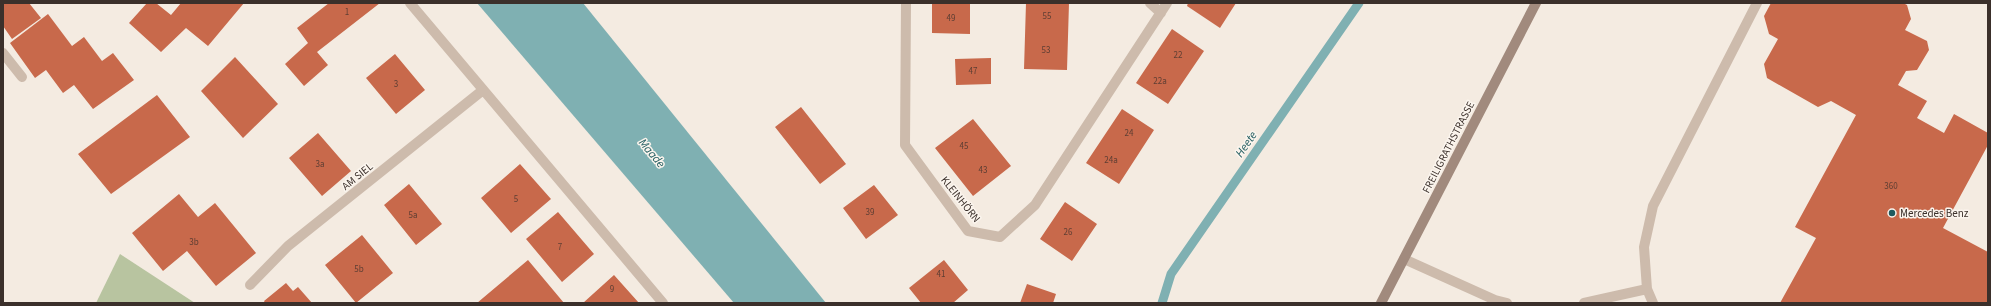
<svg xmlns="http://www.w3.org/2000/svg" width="1991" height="306" viewBox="0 0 1991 306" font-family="'Source Sans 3',sans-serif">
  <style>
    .green { fill: #b8c4a0 }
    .water { fill: #7fb0b2 }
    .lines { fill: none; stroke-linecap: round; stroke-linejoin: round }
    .stream { stroke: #7fb0b2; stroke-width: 9 }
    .building { fill: #c8694b }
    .lane { stroke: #cdbbac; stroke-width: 10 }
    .street { stroke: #cdbbac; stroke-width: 10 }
    .secondary { stroke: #a18a7d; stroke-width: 10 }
    .poi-dot { fill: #1f5a5e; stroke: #fbf5ee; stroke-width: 1.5 }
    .labels { text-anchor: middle; stroke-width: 3; stroke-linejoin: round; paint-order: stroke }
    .number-label { font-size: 9px; fill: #5e3e33 }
    .street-label { font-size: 11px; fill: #3b302b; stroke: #fbf5ee }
    .poi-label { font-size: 11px; fill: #3b302b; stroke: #fbf5ee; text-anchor: start }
    .water-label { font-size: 12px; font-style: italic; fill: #1f5a5e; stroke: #fbf5ee }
  </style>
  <rect width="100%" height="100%" fill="#f4ebe1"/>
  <path class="green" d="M120,254l75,49h-99z"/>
  <path class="water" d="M477,3h106l243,300h-92z"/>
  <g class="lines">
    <path class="stream" d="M1162,303l9,-29 188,-271"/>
  </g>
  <path class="building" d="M3,3h26l12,15 -29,21 -9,-13z
    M147,3h9l15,12 10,-12h63l-36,43 -22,-18 -25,24 -32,-29z
    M329,3h51l-63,49 11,13 -24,21 -19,-22 23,-21 -11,-15z
    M932,3h38v31l-38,-1z
    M1026,3h43l-2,67 -43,-1z
    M1188,3h48l-16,25 -33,-22z
    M1771,3h132l4,2 4,14 -6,11 22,11 2,9 -12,20 -11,1 -8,14 29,16 -10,17 27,15 10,-19 34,19v12l-45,83 45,24v51h-208l36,-65 -21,-11 61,-112 -25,-14 -13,6 -51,-29 -3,-14 14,-25 -9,-5 -5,-18z
    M48,14l24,32 12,-9 18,24 11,-8 21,27 -41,29 -19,-24 -11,8 -17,-23 -11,8 -25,-35z
    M1172,29l32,22 -36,53 -32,-21z
    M395,54l30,36 -29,24 -30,-36z
    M235,57l43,47 -35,34 -42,-47z
    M991,58v26l-35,1 -1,-26z
    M157,95l33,42 -79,57 -33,-40z
    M801,107l45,57 -26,20 -45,-57z
    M1122,109l32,21 -35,54 -33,-21z
    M973,119l38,47 -38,30 -38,-48z
    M318,133l33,38 -29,25 -33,-38z
    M520,164l31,35 -40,34 -30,-35z
    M409,184l33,40 -26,21 -32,-40z
    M874,185l24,30 -32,24 -23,-31z
    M179,194l19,23 17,-14 41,50 -40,33 -29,-35 -24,20 -31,-38z
    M1065,202l32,22 -25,37 -32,-22z
    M558,212l36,42 -32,28 -36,-43z
    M362,235l31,38 -37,30 -31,-38z
    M528,260l36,43h-87z
    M944,260l24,30 -15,13h-32l-12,-15z
    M614,275l25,28h-56z
    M286,283l7,8 5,-4 14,16h-47l-1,-2z
    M1027,284l29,10 -3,9h-33z"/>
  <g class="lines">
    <path class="lane" d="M410,3l253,300
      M3,53l19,24
      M1404,259l91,41 12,3
      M250,285l38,-39 195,-156
      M1584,303l63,-14
      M1653,303l-6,-14 -3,-42 9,-41 104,-203"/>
    <path class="street" d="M906,3l-1,142 63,86 32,6 35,-32 132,-202
      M1150,3l11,10"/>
    <path class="secondary" d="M1381,303l155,-300"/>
  </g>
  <circle class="poi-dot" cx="1892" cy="213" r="4"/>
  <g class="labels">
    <g class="number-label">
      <text x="347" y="15">1</text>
      <text x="1047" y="19">55</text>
      <text x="951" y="21">49</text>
      <text x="1046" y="53">53</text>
      <text x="1178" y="58">22</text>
      <text x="973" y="74">47</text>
      <text x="1160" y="84">22a</text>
      <text x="396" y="87">3</text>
      <text x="1129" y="136">24</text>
      <text x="964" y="149">45</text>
      <text x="1111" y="163">24a</text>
      <text x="320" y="167">3a</text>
      <text x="983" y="173">43</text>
      <text x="1891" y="189">360</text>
      <text x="516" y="202">5</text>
      <text x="870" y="215">39</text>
      <text x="413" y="218">5a</text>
      <text x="1068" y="235">26</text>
      <text x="194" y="245">3b</text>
      <text x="560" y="250">7</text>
      <text x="359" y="272">5b</text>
      <text x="941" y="277">41</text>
      <text x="612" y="292">9</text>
    </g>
    <g class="street-label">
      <text transform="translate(1448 147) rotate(-63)" y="4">FREILIGRATHSTRASSE</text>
      <text transform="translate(357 176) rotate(-39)" y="4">AM SIEL</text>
      <text transform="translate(961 199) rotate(51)" y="4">KLEINHÖRN</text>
    </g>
    <g class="poi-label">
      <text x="1900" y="217">Mercedes Benz</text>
    </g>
    <g class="water-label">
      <text transform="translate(1246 144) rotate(-55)" y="4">Heete</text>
      <text transform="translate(652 153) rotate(50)" y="4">Maade</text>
    </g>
  </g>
  <rect width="1991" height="306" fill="none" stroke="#3b302b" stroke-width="8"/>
</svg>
